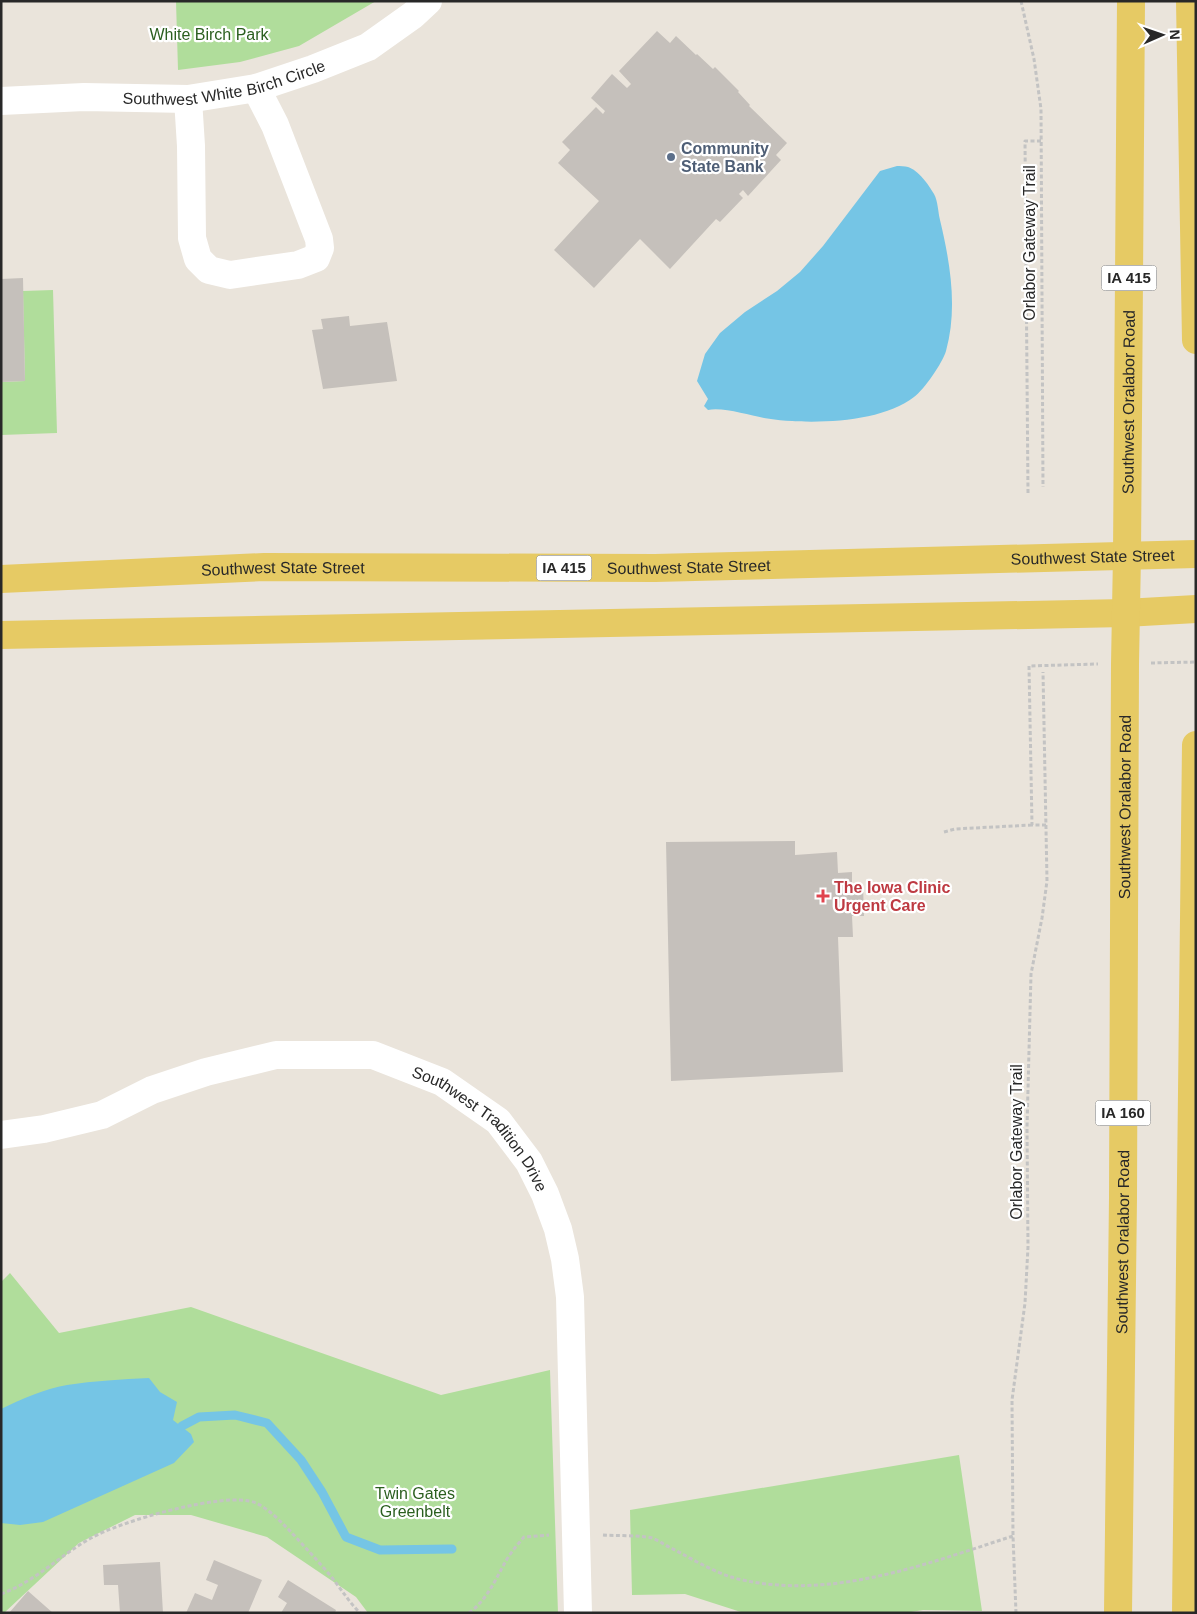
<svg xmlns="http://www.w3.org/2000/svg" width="1197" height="1614" viewBox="0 0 1197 1614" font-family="Arial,sans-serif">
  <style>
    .green { fill: #b0dd9b }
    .water { fill: #75c5e5 }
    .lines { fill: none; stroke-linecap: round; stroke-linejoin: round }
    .stream { stroke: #75c5e5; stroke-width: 9 }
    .building { fill: #c5c0bb }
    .path { stroke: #c3c3c3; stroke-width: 3; stroke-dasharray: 4 2.5; stroke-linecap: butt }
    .minor { stroke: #fff; stroke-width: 28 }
    .major { stroke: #e6ca64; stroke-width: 28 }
    .service-dot { fill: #5c6f8a; stroke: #fff; stroke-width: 2 }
    .health-dot { fill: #e0444e; stroke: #fff; stroke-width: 2 }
    .labels { text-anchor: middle; stroke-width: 4.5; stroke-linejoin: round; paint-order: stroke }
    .shield { fill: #fff; stroke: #686868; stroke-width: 1 }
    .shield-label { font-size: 15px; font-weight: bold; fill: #282828 }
    .park-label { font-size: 16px; fill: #2b5f1f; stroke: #fff }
    .street-label { font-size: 16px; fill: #282828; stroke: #fff }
    .service-label { font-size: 16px; font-weight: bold; fill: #4e5e75; stroke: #fff; text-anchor: start }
    .health-label { font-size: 16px; font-weight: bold; fill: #be3a42; stroke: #fff; text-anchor: start }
  </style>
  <rect width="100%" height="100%" fill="#eae4db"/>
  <path class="green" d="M176,1h200l-77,45 -59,16 -62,8z
    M53,290l4,143 -56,2v-53l24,-1 -2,-90z
    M10,1273l49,60 132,-26 250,88 109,-25 8,243h-190l-12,-16 -89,-60 -76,-22h-56l-56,28 -75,70h-3v-331z
    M959,1455l23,156 -59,-1 -18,3h-161l-59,-19 -53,1 -2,-85z"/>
  <path class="water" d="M897,166c3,0 8,0 11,1 10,3 21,18 26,27 4,7 4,18 6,26 10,42 18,88 6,131 -3,11 -22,39 -32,46 -34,27 -109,28 -150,21 -16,-3 -41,-11 -56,-8l-4,-4 4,-7 -11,-18 8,-27 15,-21 25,-21 32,-21 23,-19 23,-26 57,-75z
    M149,1378l11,14 17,10 -4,18 18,14 3,8 -20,21 -131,59 -23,3 -19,-2v-114c21,-10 43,-20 66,-24 27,-4 55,-6 82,-7z"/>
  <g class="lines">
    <path class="stream" d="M182,1426l17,-9 36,-2 32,8 34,37 21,32 24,45 34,13 72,-1"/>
  </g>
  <path class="building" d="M657,31l13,12 6,-7 20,19 1,-1 16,15 2,-2 24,24 -1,1 12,13 -1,1 38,37 -11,12 5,5 -33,36 -5,-6 -4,4 4,4 -23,24 -4,-3 -46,50 -30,-30 -46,49 -40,-38 45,-49 -41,-38 12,-13 -8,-8 34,-35 7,7 2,-3 -14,-13 21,-24 15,14 4,-4 -12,-13z
    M23,278l2,103 -24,1v-103z
    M349,316l1,10 37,-4 10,59 -74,8 -11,-59 11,-1 -2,-10z
    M795,841v14l42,-3 1,21 14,-1v14l11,-1 1,31h-12l1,21h-15l5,135 -172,9 -5,-239z
    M214,1560l48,20 -14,33h-62l9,-20 17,7 6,-15 -12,-5z
    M160,1562l3,51h-43l-2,-28h-14l-1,-20z
    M288,1580l48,30 -1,3h-54l6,-10 -9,-6z
    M28,1591l25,22h-44z"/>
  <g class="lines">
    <path class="path" d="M1021,1l13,58 7,50 2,378
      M1028,493l-3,-352h16
      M1151,663l45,-1
      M1046,825h-14l-3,-159 69,-2
      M944,832l11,-3 77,-4
      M603,1535c13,1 37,0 49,3 6,2 11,6 17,9 22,11 45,26 69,32 93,22 188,-15 275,-43
      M1,1594c35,-13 58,-38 90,-56 28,-16 135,-48 165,-35 13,6 25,19 35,29 13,14 26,28 38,42 11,13 19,27 31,39
      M469,1613c19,-14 27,-35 38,-54 5,-8 11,-15 17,-22l25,-2
      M1016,1613l-3,-77 -1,-136 13,-97 3,-56 -1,-119 4,-154 11,-56 5,-37 -4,-209"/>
    <g class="minor">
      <path d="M188,99l3,47 1,92 6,21 11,11 21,5 68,-10 18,-7 4,-10 -1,-9 -44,-114 -19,-37"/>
      <path id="s1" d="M1,101l83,-4 104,2 68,-11 57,-19 55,-22 45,-32 15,-14"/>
      <path id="s2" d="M1,1135l43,-6 58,-14 50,-25 54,-18 70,-17h97l69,27 56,39 31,41 16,32 13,35 7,30 5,38 8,316"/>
    </g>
    <g class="major">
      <path d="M1190,1l6,339"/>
      <path id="s3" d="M1,579l263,-12 391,1 541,-14"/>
      <path d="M1,635l1124,-22 71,-4"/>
      <path id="s4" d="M1118,1613l5,-415 2,-534 2,-109 4,-554"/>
      <path d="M1186,1613l10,-868"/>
    </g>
  </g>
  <circle class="service-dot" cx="671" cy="157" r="5"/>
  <path class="health-dot" d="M820.5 888.5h5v5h5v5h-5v5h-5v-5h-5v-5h5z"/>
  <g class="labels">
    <g class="shield">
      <rect x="1101.5" y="265.5" width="55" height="25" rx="4"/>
      <rect x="536.5" y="555.5" width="55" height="25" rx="4"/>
      <rect x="1095.5" y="1100.5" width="55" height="25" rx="4"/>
    </g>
    <g class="shield-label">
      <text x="1129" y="283">IA 415</text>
      <text x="564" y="573">IA 415</text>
      <text x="1123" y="1118">IA 160</text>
    </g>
    <g class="park-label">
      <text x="209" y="40">White Birch Park</text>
      <text x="415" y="1499">Twin Gates<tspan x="415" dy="18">Greenbelt</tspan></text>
    </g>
    <g class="street-label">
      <text dy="6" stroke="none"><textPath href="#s1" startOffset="225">Southwest White Birch Circle</textPath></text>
      <text transform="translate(1029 243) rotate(-90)" y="6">Orlabor Gateway Trail</text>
      <text dy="6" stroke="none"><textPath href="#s4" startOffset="1211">Southwest Oralabor Road</textPath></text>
      <text dy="6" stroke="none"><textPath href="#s3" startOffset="1092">Southwest State Street</textPath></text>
      <text dy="6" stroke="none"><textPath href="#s3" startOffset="688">Southwest State Street</textPath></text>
      <text dy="6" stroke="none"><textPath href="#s3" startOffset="282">Southwest State Street</textPath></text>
      <text dy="6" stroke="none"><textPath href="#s4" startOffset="806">Southwest Oralabor Road</textPath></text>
      <text dy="6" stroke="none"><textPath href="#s2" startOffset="519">Southwest Tradition Drive</textPath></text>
      <text transform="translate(1016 1142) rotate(-90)" y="6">Orlabor Gateway Trail</text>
      <text dy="6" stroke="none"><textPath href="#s4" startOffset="371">Southwest Oralabor Road</textPath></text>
    </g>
    <g class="service-label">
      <text x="681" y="154">Community<tspan x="681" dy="18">State Bank</tspan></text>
    </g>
    <g class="health-label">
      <text x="834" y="893">The Iowa Clinic<tspan x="834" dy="18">Urgent Care</tspan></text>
    </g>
  </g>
  <rect width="1197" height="1614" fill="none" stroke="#282828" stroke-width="5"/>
  <g transform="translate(1162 35) rotate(88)" stroke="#ffffff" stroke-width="4" paint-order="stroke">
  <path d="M0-4L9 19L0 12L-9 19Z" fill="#282828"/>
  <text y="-8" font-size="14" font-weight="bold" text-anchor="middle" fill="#282828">N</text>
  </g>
</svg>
